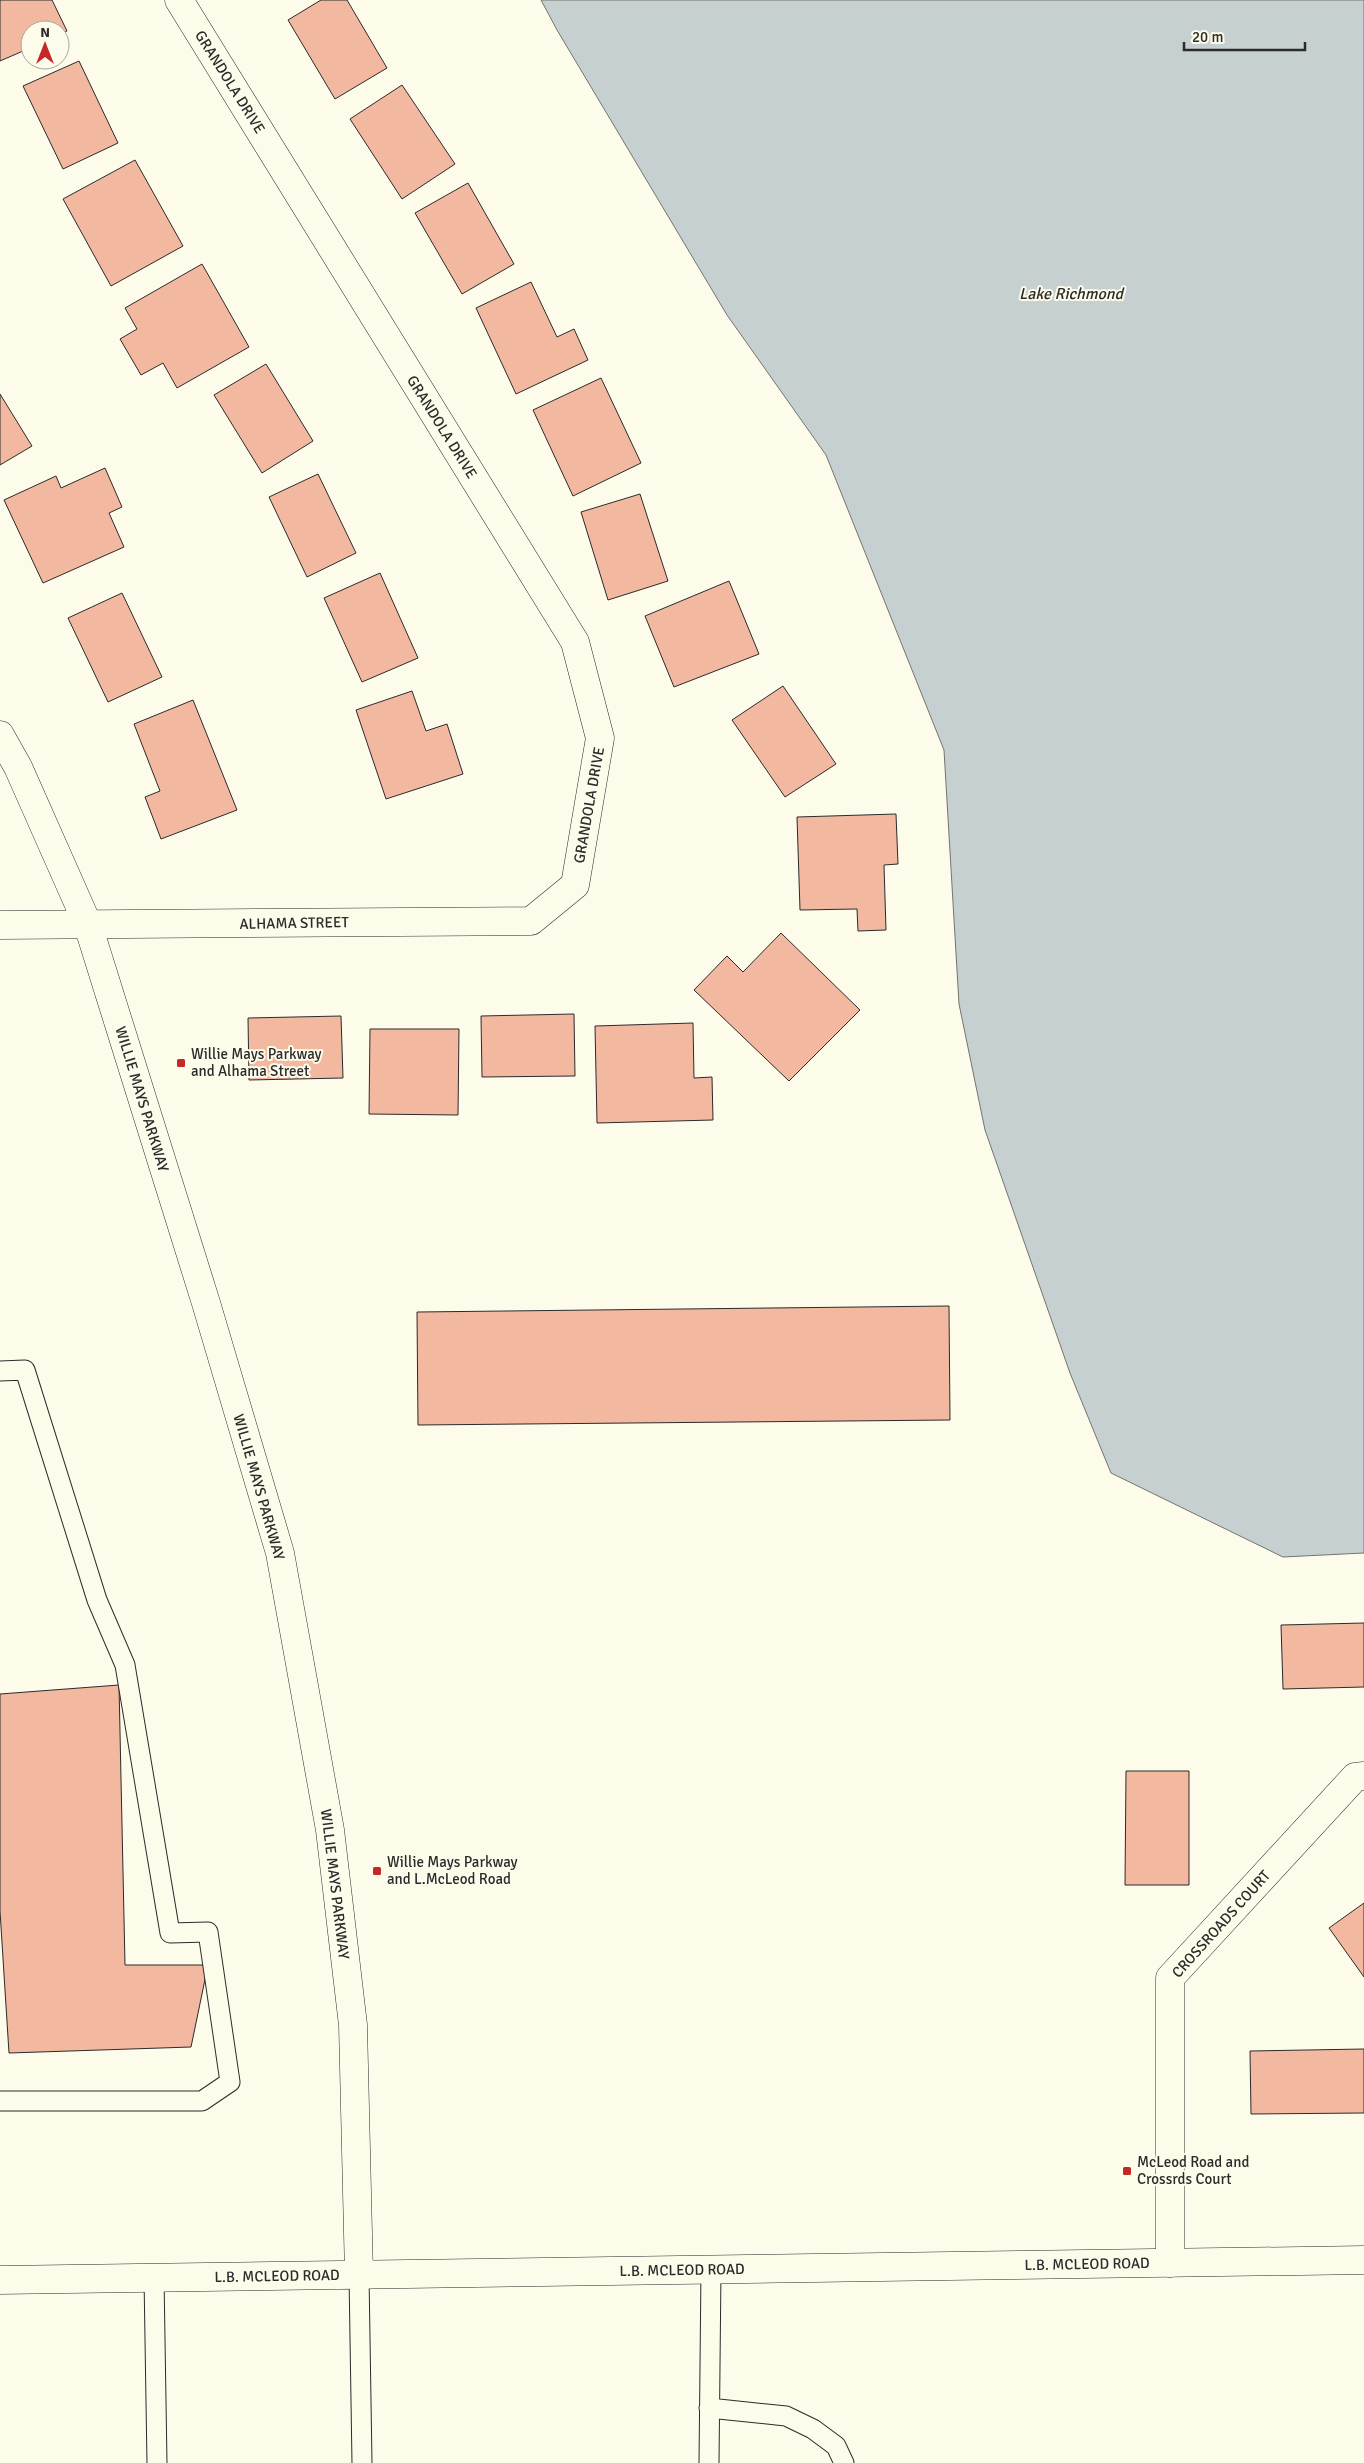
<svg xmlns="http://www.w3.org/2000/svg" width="1364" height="2463" viewBox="0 0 1364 2463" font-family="Signika,sans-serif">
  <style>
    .water { fill: #c7d0d0; stroke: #74746e }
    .building { fill: #f2b8a0; stroke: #2b2b2b }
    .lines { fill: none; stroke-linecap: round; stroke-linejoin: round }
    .service-casing { stroke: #2b2b2b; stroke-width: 21 }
    .minor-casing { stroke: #2b2b2b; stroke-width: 29 }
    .tertiary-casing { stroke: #2b2b2b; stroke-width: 29 }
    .service { stroke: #fdfbea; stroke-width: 19 }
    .minor { stroke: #fdfbea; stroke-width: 28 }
    .tertiary { stroke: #fdfbea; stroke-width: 28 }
    .poi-dot { fill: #c62828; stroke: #fdfbea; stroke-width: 2 }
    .labels { text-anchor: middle; stroke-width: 4; stroke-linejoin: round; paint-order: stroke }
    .street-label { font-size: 15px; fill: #2b2b2b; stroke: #fdfbea }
    .poi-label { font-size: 15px; fill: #2b2b2b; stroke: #fdfbea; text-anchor: start }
    .water-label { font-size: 16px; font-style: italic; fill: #2b2b2b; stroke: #fdfbea }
  </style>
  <rect width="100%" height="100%" fill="#fdfbea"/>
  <path class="water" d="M541,0h823v1553l-81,4 -172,-84 -41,-100 -85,-243 -26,-126 -15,-254 -118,-295 -99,-140 -170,-285z"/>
  <path class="building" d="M0,0h52l15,31 -7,3v-4h-30v18l-30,13z
    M321,0h26l40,68 -52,31 -47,-79z
    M79,61l39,82 -55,26 -40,-83z
    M402,85l53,79 -53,35 -52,-80z
    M135,160l48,86 -72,40 -48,-87z
    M468,183l46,81 -52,30 -47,-81z
    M202,264l47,83 -72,41 -14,-25 -22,12 -21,-36 17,-10 -12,-21z
    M531,282l26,55 17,-8 14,31 -72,34 -40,-86z
    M266,364l47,77 -51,32 -48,-78z
    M601,378l40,85 -68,33 -40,-86z
    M0,394l32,52 -32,19z
    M105,468l17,39 -13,6 15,34 -81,36 -39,-83 52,-24 5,12z
    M318,474l38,79 -49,24 -38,-80z
    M640,494l28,87 -60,19 -27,-88z
    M380,573l38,85 -56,24 -38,-84z
    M729,581l30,73 -85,33 -29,-71z
    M122,593l40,84 -54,25 -40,-84z
    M783,686l53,78 -51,33 -53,-77z
    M412,691l14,40 21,-7 16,50 -77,25 -30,-89z
    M193,700l44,110 -76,29 -16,-42 15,-6 -26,-67z
    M896,814l2,50 -14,1 2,65 -28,1 -1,-22 -57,1 -3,-93z
    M781,933l79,77 -71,71 -95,-91 33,-34 16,16z
    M574,1014l1,62 -93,1 -1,-61z
    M341,1016l2,62 -94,2 -1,-62z
    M693,1023l1,55 18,-1 1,43 -116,3 -2,-97z
    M370,1029h89l-1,86 -89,-1z
    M949,1306l1,114 -532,5 -1,-113z
    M1364,1623v64l-81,2 -2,-64z
    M119,1685l6,280h83l-17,82 -182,6 -9,-142v-217z
    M1126,1771h63v114h-64z
    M1364,1903v74l-35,-49z
    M1364,2049v64l-113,1 -1,-63z"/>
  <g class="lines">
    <g class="service-casing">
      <path id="service" d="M0,1371l25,-1 72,230 28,65 45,268 38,-1 22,150 -28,19h-202
        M359,2275l3,188
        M154,2277l3,186
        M709,2408l77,8 27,13 23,17 8,17
        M709,2463l2,-194"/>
    </g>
    <g class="minor-casing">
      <path id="minor" d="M0,925l531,-4 44,-36 25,-147 -25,-96 -396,-642
        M1170,2263v-285l185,-201 9,-1"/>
    </g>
    <g class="tertiary-casing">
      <path id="tertiary" d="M0,735l18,32 70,158 118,378 74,250 50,277 23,195 6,250
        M0,2280l1364,-20"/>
    </g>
    <use href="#service" class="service"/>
    <use href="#minor" class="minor"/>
    <use href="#tertiary" class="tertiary"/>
  </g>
  <g class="poi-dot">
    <rect x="176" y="1058" width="10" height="10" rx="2.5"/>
    <rect x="372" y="1866" width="10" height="10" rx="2.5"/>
    <rect x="1122" y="2166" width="10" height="10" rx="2.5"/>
  </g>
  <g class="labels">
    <g class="street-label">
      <text transform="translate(230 82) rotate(58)" y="5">GRANDOLA DRIVE</text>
      <text transform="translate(442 427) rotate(58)" y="5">GRANDOLA DRIVE</text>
      <text transform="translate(589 805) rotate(-80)" y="5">GRANDOLA DRIVE</text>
      <text transform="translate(294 923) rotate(-1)" y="5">ALHAMA STREET</text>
      <text transform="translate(142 1099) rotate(73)" y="5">WILLIE MAYS PARKWAY</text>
      <text transform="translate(259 1487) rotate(74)" y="5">WILLIE MAYS PARKWAY</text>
      <text transform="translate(335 1884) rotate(83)" y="5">WILLIE MAYS PARKWAY</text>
      <text transform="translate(1221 1924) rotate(-48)" y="5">CROSSROADS COURT</text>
      <text transform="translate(1087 2264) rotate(-1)" y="5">L.B. MCLEOD ROAD</text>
      <text transform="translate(682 2270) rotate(-1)" y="5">L.B. MCLEOD ROAD</text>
      <text transform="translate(277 2276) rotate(-1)" y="5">L.B. MCLEOD ROAD</text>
    </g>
    <g class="poi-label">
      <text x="191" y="1059">Willie Mays Parkway<tspan x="191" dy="17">and Alhama Street</tspan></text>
      <text x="387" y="1867">Willie Mays Parkway<tspan x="387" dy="17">and L.McLeod Road</tspan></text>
      <text x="1137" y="2167">McLeod Road and<tspan x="1137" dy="17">Crossrds Court</tspan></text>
    </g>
    <g class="water-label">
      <text x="1071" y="299">Lake Richmond</text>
    </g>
  </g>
  <g transform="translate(45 45)"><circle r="24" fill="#fdfbea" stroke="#a9a89e"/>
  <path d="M0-4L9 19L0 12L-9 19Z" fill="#c62828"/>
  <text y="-8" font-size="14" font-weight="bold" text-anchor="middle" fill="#2b2b2b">N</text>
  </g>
  <path d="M1184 42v8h121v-8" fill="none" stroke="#2b2b2b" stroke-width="2.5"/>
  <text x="1192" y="42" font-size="15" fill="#2b2b2b" stroke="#fdfbea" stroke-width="4" paint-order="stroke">20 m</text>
</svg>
